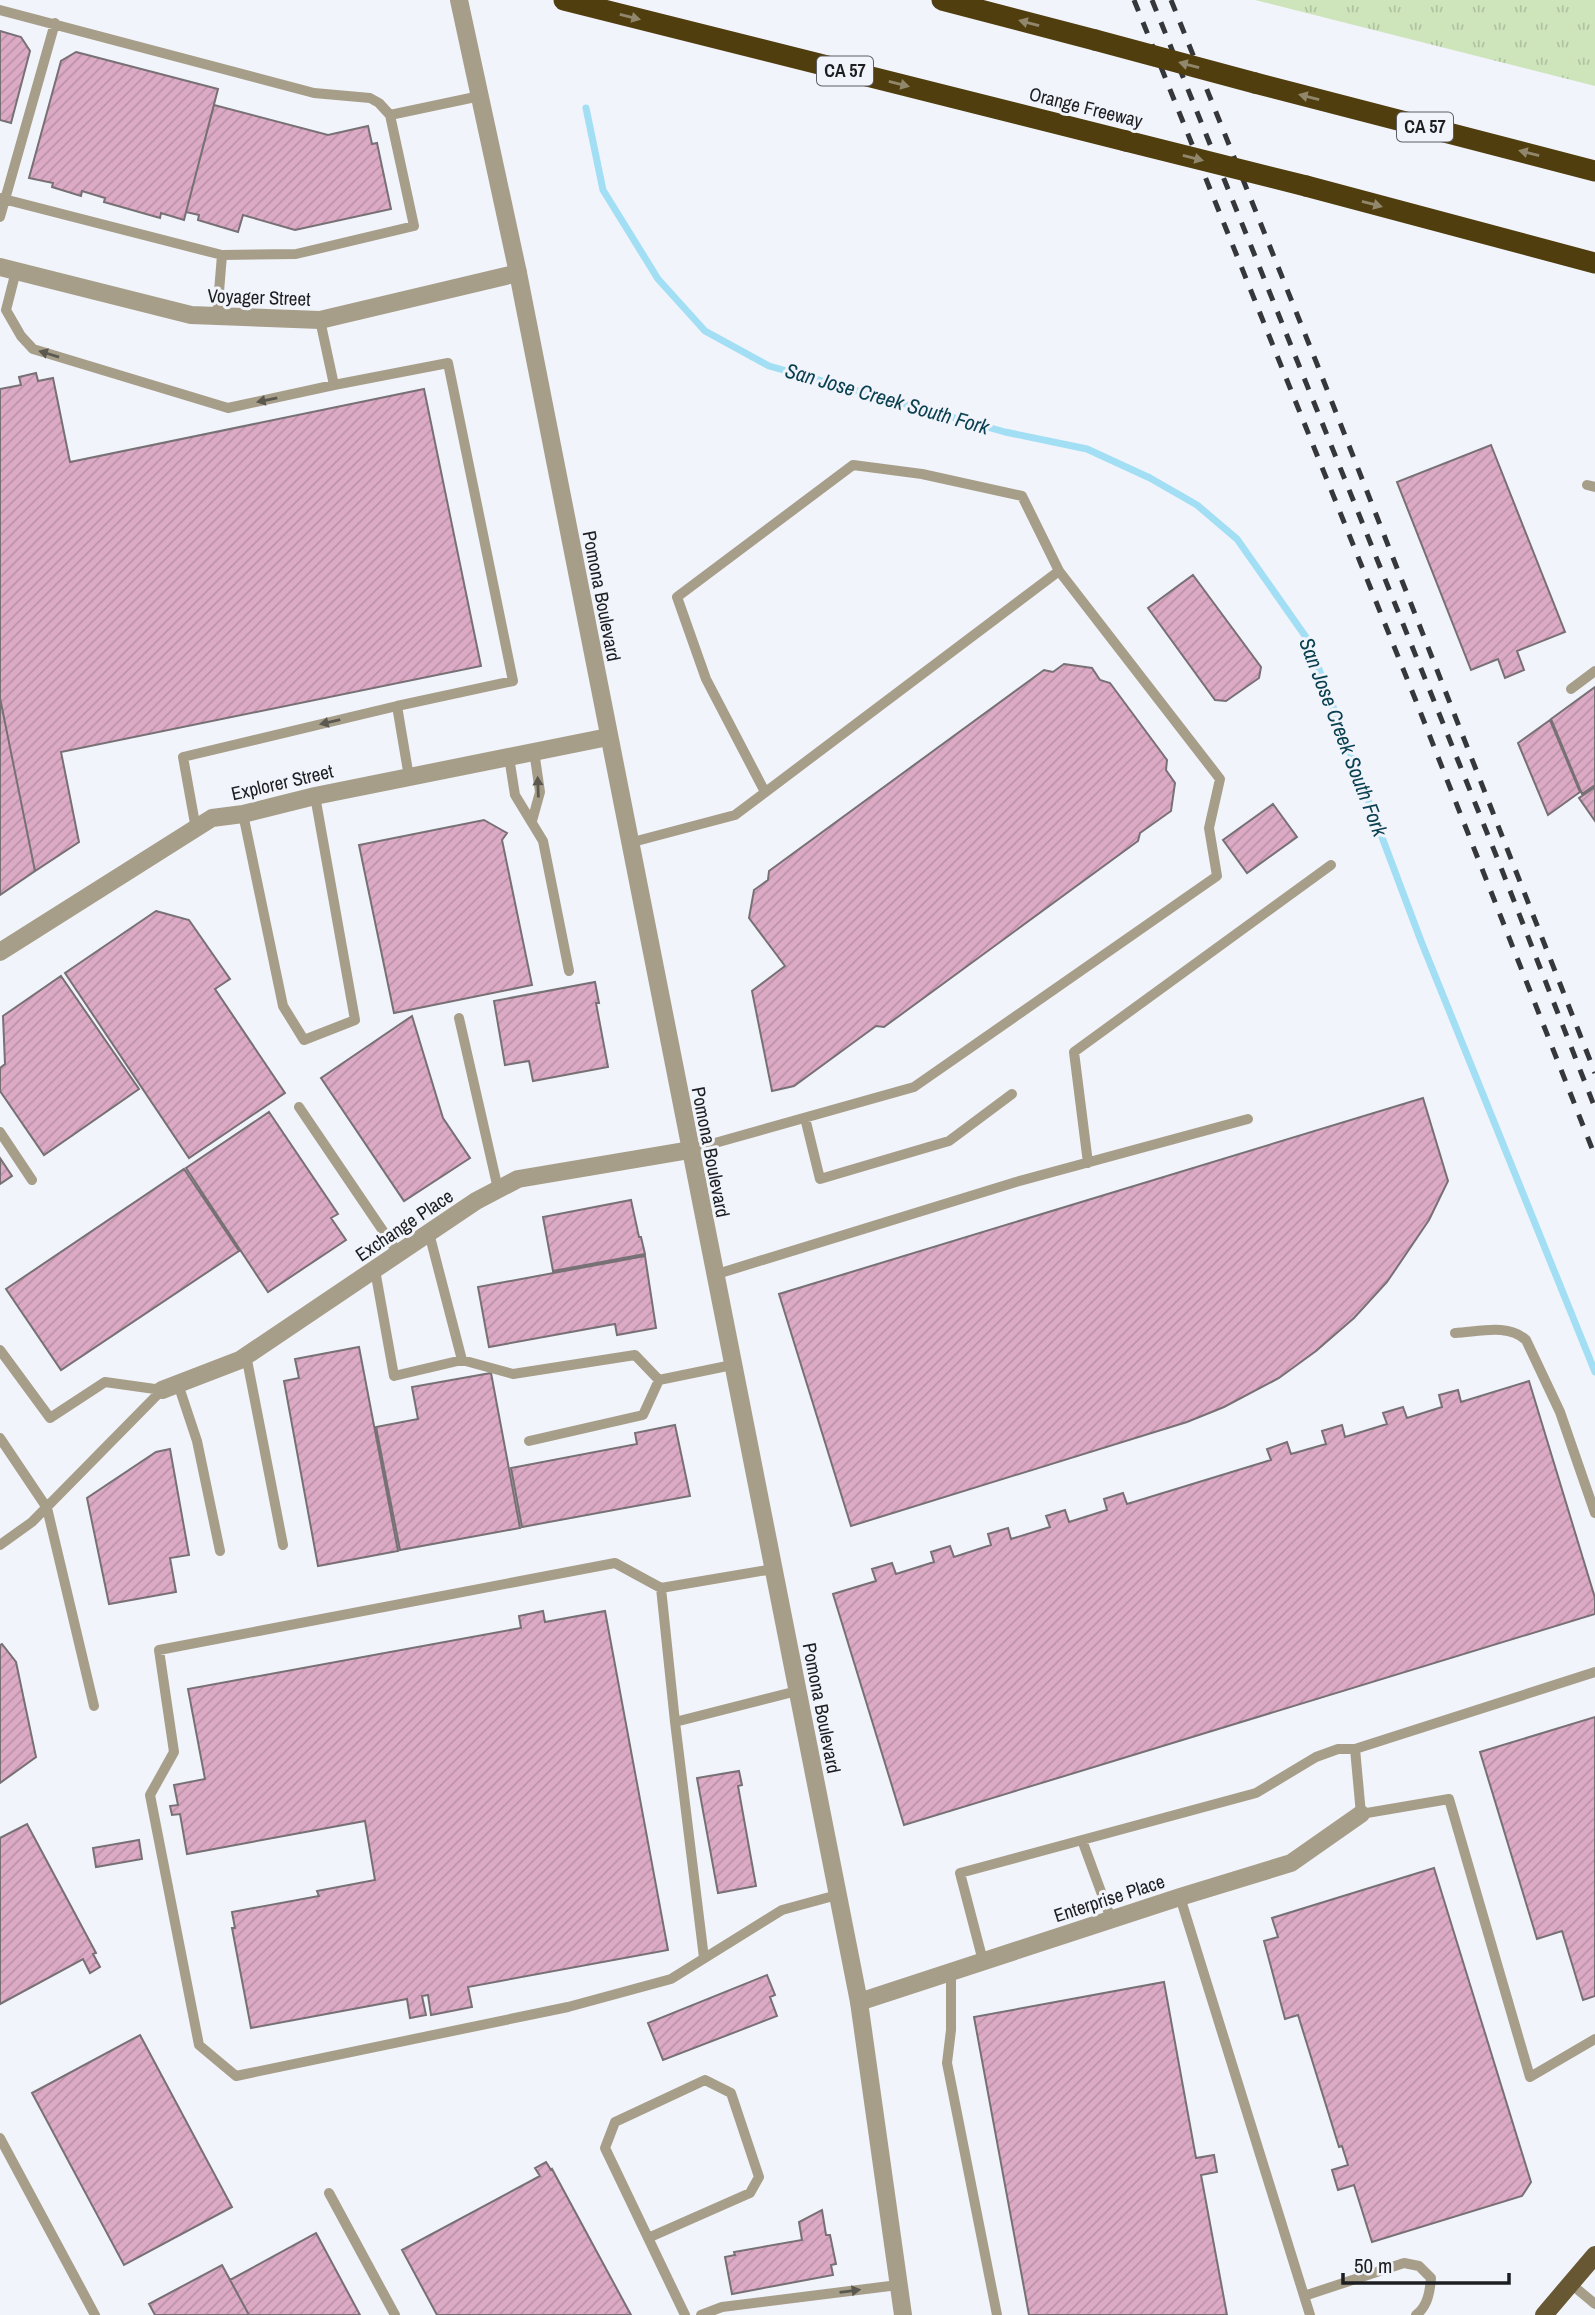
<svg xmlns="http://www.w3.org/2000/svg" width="1595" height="2315" viewBox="0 0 1595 2315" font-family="'Archivo Narrow',sans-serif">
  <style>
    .grass { fill: url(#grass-tufts) }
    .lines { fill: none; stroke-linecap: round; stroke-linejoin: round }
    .stream { stroke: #a2dff4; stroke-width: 7 }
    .building { fill: url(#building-hatch); stroke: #777074; stroke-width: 2 }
    .service { stroke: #a79e89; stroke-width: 10 }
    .minor { stroke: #a79e89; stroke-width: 18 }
    .tertiary { stroke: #a79e89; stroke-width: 18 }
    .primary { stroke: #675732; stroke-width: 18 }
    .motorway { stroke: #513e0e; stroke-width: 21 }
    .rail { stroke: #36373a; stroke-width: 5; stroke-dasharray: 12 12; stroke-linecap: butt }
    .motorway-bridge { stroke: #513e0e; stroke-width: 21 }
    .oneway { fill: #91876d }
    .oneway2 { fill: #5b5850 }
    .labels { text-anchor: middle; stroke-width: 6; stroke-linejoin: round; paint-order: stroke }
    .shield { fill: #f2f4fc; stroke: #5d5e63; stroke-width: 2 }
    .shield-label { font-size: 18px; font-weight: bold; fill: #1d1e21 }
    .street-label { font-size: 19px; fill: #1d1e21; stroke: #f2f4fc }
    .water-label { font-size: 21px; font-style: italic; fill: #0a4150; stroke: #f2f4fc }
  </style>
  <defs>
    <pattern id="grass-tufts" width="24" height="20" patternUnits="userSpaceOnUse" patternTransform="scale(1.75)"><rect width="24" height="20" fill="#cee4bb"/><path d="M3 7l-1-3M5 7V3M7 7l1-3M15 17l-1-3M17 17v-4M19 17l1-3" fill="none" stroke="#b0c3a0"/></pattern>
    <pattern id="building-hatch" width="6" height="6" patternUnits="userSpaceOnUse" patternTransform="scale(1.75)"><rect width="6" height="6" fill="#dcaac5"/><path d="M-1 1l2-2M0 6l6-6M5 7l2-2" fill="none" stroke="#bc92a9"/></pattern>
  </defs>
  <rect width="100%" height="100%" fill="#f2f4fc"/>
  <path class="grass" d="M1255,0h340v86z"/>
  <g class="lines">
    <path class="stream" d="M586,108l17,82 55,89 47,52 64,35 236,66 82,17 63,29 47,27 40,34 71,101 113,301 174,431"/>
  </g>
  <path class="building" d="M0,31l21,6 9,14 -19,72 -11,-3z
    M76,52l142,37 -34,131 -23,-7 -1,5 -56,-16 1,-4 -23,-7 -1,5 -29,-9 1,-4 -24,-5 32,-117z
    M214,105l114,30 40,-9 4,18 5,-1 14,66 -96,21 -52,-15 -5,17 -40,-12 1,-5 -13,-3z
    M36,373l2,8 15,-3 17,84 354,-73 57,277 -420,86 18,90 -44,29 -35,-173v-309l21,-4 -2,-8z
    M1491,445l74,187 -48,19 7,19 -19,8 -7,-19 -27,11 -74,-188z
    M1193,575l68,92 -2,11 -33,23 -11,-1 -67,-92z
    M1064,664l28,4 8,12 10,3 57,77 -1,10 9,13 -4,28 -31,22 -2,8 -254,186 -8,-1 -82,60 -22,5 -20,-100 33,-25 -36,-48 5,-28 14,-10 1,-9 275,-201 9,2z
    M1595,687v98l-13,9 -31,-75z
    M0,698l35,173 -35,24z
    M1550,720l30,72 -32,23 -30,-72z
    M1595,787v34l-16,-23z
    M1273,804l24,33 -50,36 -24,-33z
    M484,820l23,13 -5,7 30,145 -138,28 -35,-168z
    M156,911l33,9 41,59 -15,10 70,104 -96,65 -124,-185z
    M61,976l78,113 -95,66 -44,-64v-23l5,-4 -2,-48z
    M595,982l4,21h-3l12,64 -75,14 -4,-20 -24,4 -11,-64z
    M412,1016l31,102 27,40 -66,43 -83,-123z
    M1423,1098l25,83 -19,39 -42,62 -33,36 -38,33 -37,27 -55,29 -37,15 -336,104 -72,-232z
    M269,1112l69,102 -7,4 15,22 -78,52 -82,-124z
    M0,1158l12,18 -12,8z
    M184,1169l55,82 -178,119 -55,-81z
    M631,1200l8,37h2l4,17 -92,17 -10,-54z
    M645,1256l11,72 -39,7 -2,-11 -126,23 -11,-60z
    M359,1347l39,204 -80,15 -34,-185 15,-3 -4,-19z
    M491,1373l29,155 -120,22 -24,-123 42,-8 -6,-32z
    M1529,1381l66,217v16l-691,211 -71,-231 43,-13 -4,-12 20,-6 4,11 38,-12 -3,-10 19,-6 4,11 37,-12 -3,-11 20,-6 3,11 39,-12 -4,-11 19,-6 4,12 38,-12 -3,-11 19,-6 4,11 144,-44 -4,-11 20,-7 4,12 35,-10 -4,-13 20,-6 3,12 42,-13 -4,-11 20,-6 4,11 35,-11 -3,-12 19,-5 3,12z
    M675,1425l15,71 -168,31 -11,-59 126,-24 -2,-11z
    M170,1449l19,106 -19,3 6,34 -67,12 -22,-106 69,-46z
    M543,1611l2,11 60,-11 63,339 -200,37 4,20 -41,8 -3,-20 -6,1 4,19 -16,3 -3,-19 -156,29 -19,-100h3l-3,-16 87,-16 -2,-5 58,-11 -10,-59 -178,33 -7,-40 -8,1 -2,-9 8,-1 -4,-20 31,-6 -17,-90 333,-61 -2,-12z
    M2,1644l14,18 20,95 -36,26v-138z
    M1595,1717v279l-12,4 -21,-69 -25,8 -57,-187z
    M739,1771l3,14 -4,1 18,100 -38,7 -21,-115z
    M27,1824l69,129 -3,1 7,13 -10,6 -7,-14 -83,45v-166z
    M139,1840l3,19 -46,8 -3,-19z
    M1434,1868l97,314 -9,14 -150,46 -18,-57 -16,5 -6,-20 16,-5 -6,-19 -3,1 -41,-132 -13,4 -21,-78 14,-4 -6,-19z
    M767,1975l8,20 -5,2 7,19 -114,44 -15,-37z
    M1164,1982l32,176 18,-3 3,17 -16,3 26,140h-198l-55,-298z
    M140,2035l92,172 -108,58 -92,-172z
    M546,2162l5,8 1,-1 79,146h-194l-35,-65 138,-74 -5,-8z
    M822,2210l4,25h4l6,29 -5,1 2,10 -101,19 -7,-37 10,-2 -1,-3 68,-12 -3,-18z
    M316,2233l44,82h-111l-19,-35z
    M222,2265l27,50h-94l-6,-11z"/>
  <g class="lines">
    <path class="service" d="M0,10l314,83 56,5 9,5 11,12
      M0,198l222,57 74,-1 118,-28 -24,-111 90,-19
      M0,217l55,-194
      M16,271l-10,39 15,26 12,13 195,59 106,-23
      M217,316l5,-61
      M320,320l14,65 114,-22 65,318 -116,25 12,71
      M1587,485l8,2
      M1571,689l24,-18
      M509,757l6,38 28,46 26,130
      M765,792l-59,-113 -29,-82 176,-132 69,9 100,22 37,75
      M243,814l40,192 21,34 51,-20 -40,-224
      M532,821l8,-29 -6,-41
      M196,829l-13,-72 214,-51
      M629,843l106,-28 324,-244 161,208 -11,49 8,48 -303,211 -224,63
      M459,1018l39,171
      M299,1107l99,146
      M805,1118l15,61 129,-38 63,-47
      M0,1132l32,48
      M1088,1163l-14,-111 257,-187
      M429,1233l33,127
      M375,1270l19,106 68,-16 51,14 122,-19 24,25 73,-15
      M714,1275l302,-93 232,-63
      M1455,1333c23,-1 53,-10 71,7l34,72 35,101
      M0,1350l50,68 55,-36 57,8
      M246,1355l37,190
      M178,1384l19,57 23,110
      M0,1438l47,70 47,198
      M529,1441l114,-26 16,-35
      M0,1545l32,-23 130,-132
      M773,1569l-112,19 -46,-25 -456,87 15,102 -24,43 49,250 37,31 332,-69 103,-28 111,-69 55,-15
      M661,1588l14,134 122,-31
      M675,1722l29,236
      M1355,1749l240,-77
      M1082,1840l29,79
      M1180,1897l130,418
      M983,1961l-23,-88 296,-80 60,-36 22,-8h17l6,65 88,-15 81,278 65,-38
      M951,1971v59l-4,33 50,252
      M0,2138l95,177
      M329,2193l66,122
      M648,2238l102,-45 9,-16 -28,-84 -26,-13 -90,42 -10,26 80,167
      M1571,2284l24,20
      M1304,2296l100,-33 15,3 12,12c-1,13 -3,28 -15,37
      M701,2315l21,-8 176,-22"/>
    <path class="minor" d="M0,267l191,48 129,5 198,-47
      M0,952l212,-134 31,-4 72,-18 293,-59
      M162,1390l78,-30 236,-159 42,-22 172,-29
      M859,2002l321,-105 111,-34 70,-49"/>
    <path class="tertiary" d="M459,0l59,273 341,1729 44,313"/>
    <path class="primary" d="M1544,2315l51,-60"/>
    <path class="motorway" d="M564,0l562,141
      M942,0l153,40
      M1255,83l340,88
      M1306,186l289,77"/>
    <path class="rail" d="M1134,0l282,701 179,455
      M1152,0l346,860 97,248
      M1171,0l146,364 278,709"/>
    <path class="motorway-bridge" d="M1095,40l160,43
      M1126,141l180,45"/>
  </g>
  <defs><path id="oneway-solid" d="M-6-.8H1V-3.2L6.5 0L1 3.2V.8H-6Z" transform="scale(1.75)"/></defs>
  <g class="oneway">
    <use href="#oneway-solid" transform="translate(630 17) rotate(14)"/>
    <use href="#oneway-solid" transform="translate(1029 23) rotate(-165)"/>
    <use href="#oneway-solid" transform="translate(1189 65) rotate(-165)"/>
    <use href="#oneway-solid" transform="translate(899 84) rotate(14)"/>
    <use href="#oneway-solid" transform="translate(1309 97) rotate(-166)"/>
    <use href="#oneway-solid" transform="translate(1529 153) rotate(-166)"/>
    <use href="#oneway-solid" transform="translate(1193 158) rotate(14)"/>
    <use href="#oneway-solid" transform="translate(1372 204) rotate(15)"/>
  </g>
  <g class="oneway2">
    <use href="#oneway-solid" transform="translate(49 354) rotate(-163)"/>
    <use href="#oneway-solid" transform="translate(267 400) rotate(168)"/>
    <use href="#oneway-solid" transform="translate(330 722) rotate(167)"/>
    <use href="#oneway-solid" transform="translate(538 787) rotate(-92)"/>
    <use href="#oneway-solid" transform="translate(850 2291) rotate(-7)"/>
  </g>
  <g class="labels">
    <g class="shield">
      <rect x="817" y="56.5" width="56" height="29" rx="5"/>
      <rect x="1397" y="112.5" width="56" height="29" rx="5"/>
    </g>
    <g class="shield-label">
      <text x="845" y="77">CA 57</text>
      <text x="1425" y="133">CA 57</text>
    </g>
    <g class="street-label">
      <text transform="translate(1086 107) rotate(14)" y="7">Orange Freeway</text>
      <text transform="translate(259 297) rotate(2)" y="7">Voyager Street</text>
      <text transform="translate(602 596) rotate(79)" y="7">Pomona Boulevard</text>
      <text transform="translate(282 782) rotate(-13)" y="7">Explorer Street</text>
      <text transform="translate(711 1152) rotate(79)" y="7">Pomona Boulevard</text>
      <text transform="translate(404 1225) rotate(-34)" y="7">Exchange Place</text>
      <text transform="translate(822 1708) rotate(79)" y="7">Pomona Boulevard</text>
      <text transform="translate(1109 1898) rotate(-18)" y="7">Enterprise Place</text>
    </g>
    <g class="water-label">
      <text transform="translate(887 399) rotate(16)" y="7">San Jose Creek South Fork</text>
      <text transform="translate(1343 737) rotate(69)" y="7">San Jose Creek South Fork</text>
    </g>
  </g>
  <path d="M1343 2273v10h166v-10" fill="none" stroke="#1d1e21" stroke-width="3.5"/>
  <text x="1354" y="2273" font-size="21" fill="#1d1e21" stroke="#f2f4fc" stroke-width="5" paint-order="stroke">50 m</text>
</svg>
